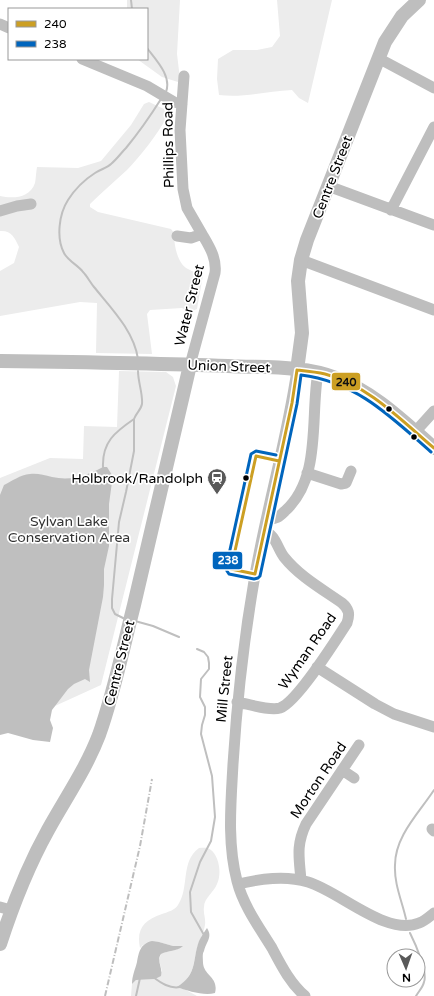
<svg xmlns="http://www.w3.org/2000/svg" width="434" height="996" viewBox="0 0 434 996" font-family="'Varela Round',sans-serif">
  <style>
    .green { fill: #ececec }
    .water { fill: #bfbfbf }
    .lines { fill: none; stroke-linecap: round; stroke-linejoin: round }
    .stream { stroke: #bfbfbf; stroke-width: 2 }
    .minor { stroke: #bebebe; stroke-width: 11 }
    .major { stroke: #bebebe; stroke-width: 14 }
    .rail { stroke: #bebebe; stroke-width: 2; stroke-dasharray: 6 2 1 2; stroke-linecap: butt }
    .bus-1-casing { stroke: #fff; stroke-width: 6 }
    .bus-2-casing { stroke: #fff; stroke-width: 6 }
    .bus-1 { stroke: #cc9f23; stroke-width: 3 }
    .bus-2 { stroke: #0065bd; stroke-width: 3 }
    .bus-dot { fill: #000; stroke: #fff; stroke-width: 1.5 }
    .labels { text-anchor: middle; stroke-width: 3.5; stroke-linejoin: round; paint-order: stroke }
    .street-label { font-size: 14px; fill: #000; stroke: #fff }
    .poi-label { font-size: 14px; fill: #000; stroke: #fff; text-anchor: end }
    .park-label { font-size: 14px; fill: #333; stroke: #fff }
    .line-badge { stroke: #fff; stroke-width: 1.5 }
    .badge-label { font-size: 11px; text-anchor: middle; font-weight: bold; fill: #fff }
    .pale-badge-label { font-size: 11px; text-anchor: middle; font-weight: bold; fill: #111 }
  </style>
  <rect width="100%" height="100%" fill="#fff"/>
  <path class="green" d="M127,0h53l-3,54 3,25 -2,3 -16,-5 -25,-18h10v-50h-20z
    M277,0h55l-24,103 -9,-5 -7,-8c-25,1 -48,8 -73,5l-2,-16 1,-20 15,-9h24l15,-3 8,-11z
    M149,102l15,7 3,8c-10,18 -26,38 -40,53 -12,11 -25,22 -37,34v3l8,5 73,17 3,4c0,11 3,31 14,36 5,3 11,4 15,6l-6,34 -7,3 -8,-4 -32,2 -3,4 5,40 -56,-1 1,-50 -17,-1 -80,14v-45l14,-8 5,-16c-4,-9 -8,-17 -19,-16v-35c13,3 30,2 35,-13 1,-5 1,-11 2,-16l41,1 23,-7 30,-36 13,-21z
    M119,371l47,1 7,5 3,9 -75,299 -101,46v-253l50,-20 33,1 1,-33 33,1z
    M199,848c4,0 8,-1 12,2 8,6 11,24 6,34 -3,8 -13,14 -13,23 -1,6 2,12 1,18 -1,7 -4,12 -6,17 -7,19 -2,33 -22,45l9,3 11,6h-66l1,-12 4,-4 19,-1 7,-8 -3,-11 2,-6c8,-4 14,-2 21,-8h-9l-14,-4 -16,3 -3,3c-4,-19 4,-28 22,-34 6,-2 13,-4 16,-9 12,-18 2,-43 21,-57z"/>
  <path class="water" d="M103,467h4l5,8v7l-3,22v42l-5,23v16l-1,12 -14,73 1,12 -5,-3 -11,5 -6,5 -16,21 -2,10 3,8 -3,14 -17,-2 -25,-7 -8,2v-240l4,-10c8,-4 16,-10 26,-11 7,-1 14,1 22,3 19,4 34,-1 51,-10z
    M207,928c6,9 -1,14 -3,23 -2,3 -1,8 -1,12 1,13 16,14 12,30 -11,3 -27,-2 -38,-6 21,-13 15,-27 22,-46 2,-4 5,-9 8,-13z
    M152,941l7,1 14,4h10c-7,6 -14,4 -22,8 -5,7 2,13 0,22l-6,3 -19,1 -4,4c0,-8 3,-14 5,-22 2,-10 3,-18 15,-21z"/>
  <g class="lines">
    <path class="stream" d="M131,0l1,9
      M147,48c9,12 25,28 19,44
      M138,359c-4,-28 -27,-51 -44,-72 -4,-5 -7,-11 -11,-15 -5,-7 -15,-11 -19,-19 -8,-15 -5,-39 4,-53 7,-11 16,-20 27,-27 6,-4 12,-5 16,-9 6,-5 10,-11 15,-16 14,-17 23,-30 35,-49
      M103,467c-1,-25 12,-35 31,-48
      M125,619l-10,-5 -3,-6v-9l7,-77 7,-30 8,-41v-32c2,-6 7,-9 8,-15 1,-10 -4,-22 -4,-33
      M135,621l18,5 26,11
      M197,649l7,3 4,5 1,6v6l-8,10 -1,18 5,10v8l-3,10 -1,9 11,42 3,41 -4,24 -11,21 -10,30 1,20 13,23
      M406,919c-4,-18 -12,-35 -11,-54 0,-29 24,-52 39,-75
      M410,933c5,10 18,39 14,49 -1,5 -5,9 -8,14
      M153,977c8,6 17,12 27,10
      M136,996l4,-18"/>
    <path class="minor" d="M0,24l9,4
      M378,58l56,30
      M82,59l65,27 27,16 8,2
      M184,76l-4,54 3,59 4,19 15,26
      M328,186l106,39
      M391,210l43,-83
      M0,211l17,-5 14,-2
      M177,236l14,2 11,-4c7,12 15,24 13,39l-25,92
      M301,260l133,50
      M297,370c-10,69 -30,136 -42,205 -11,63 -18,125 -22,189 -2,38 -6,79 4,117 6,24 22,46 35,67 9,17 18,35 33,48
      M415,432l19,-21
      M307,473l34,11 5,-1 5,-12
      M267,519c8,1 12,-2 18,-8 37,-33 25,-94 33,-139
      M317,667l58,37 19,10 40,13
      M237,702c11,2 33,9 43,6 17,-6 56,-68 67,-85 3,-9 2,-14 -5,-20 -20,-14 -43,-27 -58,-46 -7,-9 -8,-22 -20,-26
      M342,770l12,8
      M432,829l2,2
      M301,880c-2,-23 -5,-35 5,-56l53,-79
      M238,884c22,-5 47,-9 70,-2 31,9 79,55 111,41 6,-2 10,-6 15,-10
      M0,907l11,3"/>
    <path class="major" d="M0,361c76,1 152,2 228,5 35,2 75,-1 108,12 38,14 68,44 98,70
      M297,370l5,-37 -4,-52 3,-21 6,-20 78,-198 17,-26 17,-16
      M0,944c13,-40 28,-78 48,-114 17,-31 38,-61 51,-95 15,-42 24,-87 35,-130 19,-80 37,-160 56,-240"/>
    <path class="rail" d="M105,996l35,-150 12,-67"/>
    <g class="bus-1-casing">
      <path id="bus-1" d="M297,370c9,1 19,2 28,4 43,11 76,46 109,74
        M255,574l37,-171 5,-33
        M255,574l-24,-5 25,-113 23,5"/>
    </g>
    <g class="bus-2-casing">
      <path id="bus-2" d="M276,455l-20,-4 -5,3 -25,114 1,3 2,3 25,5 4,-1 2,-2 37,-172 4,-29c56,7 90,42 130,77"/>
    </g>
    <use href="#bus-1" class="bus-1"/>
    <use href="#bus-2" class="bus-2"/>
  </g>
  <defs>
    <g id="station-pin" transform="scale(1)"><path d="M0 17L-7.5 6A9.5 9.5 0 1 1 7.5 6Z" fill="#595959" stroke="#fff"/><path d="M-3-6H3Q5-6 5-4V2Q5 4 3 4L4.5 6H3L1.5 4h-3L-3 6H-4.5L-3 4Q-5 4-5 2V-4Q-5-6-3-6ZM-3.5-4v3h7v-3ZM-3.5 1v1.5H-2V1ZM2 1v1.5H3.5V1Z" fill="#fff"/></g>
  </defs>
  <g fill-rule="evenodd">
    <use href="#station-pin" x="217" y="478"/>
  </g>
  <g class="bus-dot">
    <circle cx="389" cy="409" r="3.5"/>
    <circle cx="414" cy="437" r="3.5"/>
    <circle cx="246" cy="478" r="3.5"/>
  </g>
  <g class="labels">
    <g class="street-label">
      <text transform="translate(168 145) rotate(-91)" y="5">Phillips Road</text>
      <text transform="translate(332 177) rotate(-69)" y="5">Centre Street</text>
      <text transform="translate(189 305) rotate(-76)" y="5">Water Street</text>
      <text transform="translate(229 366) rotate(2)" y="5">Union Street</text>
      <text transform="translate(307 651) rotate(-55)" y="5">Wyman Road</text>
      <text transform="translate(119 663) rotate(-76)" y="5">Centre Street</text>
      <text transform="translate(224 689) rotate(-84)" y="5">Mill Street</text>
      <text transform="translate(318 780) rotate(-56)" y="5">Morton Road</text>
    </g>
    <g class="poi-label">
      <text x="203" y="483">Holbrook/Randolph</text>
    </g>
    <g class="park-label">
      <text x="69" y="526">Sylvan Lake<tspan x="69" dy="16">Conservation Area</tspan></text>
    </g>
  </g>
  <g class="line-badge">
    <rect x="331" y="372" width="30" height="19" rx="4" fill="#cc9f23"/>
    <rect x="212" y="551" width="31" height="19" rx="4" fill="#0065bd"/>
  </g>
  <g class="badge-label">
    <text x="228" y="564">238</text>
  </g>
  <g class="pale-badge-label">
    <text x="346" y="386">240</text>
  </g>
  <rect x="8" y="8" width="140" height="52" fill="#ffffff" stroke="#999999"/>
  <rect x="16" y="21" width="20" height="6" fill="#cc9f23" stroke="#999999"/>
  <text x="44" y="28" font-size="12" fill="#000000">240</text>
  <rect x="16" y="41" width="20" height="6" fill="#0065bd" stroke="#999999"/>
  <text x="44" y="48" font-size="12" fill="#000000">238</text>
  <g transform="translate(406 968) rotate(178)"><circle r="19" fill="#ffffff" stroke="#999999"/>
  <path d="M0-3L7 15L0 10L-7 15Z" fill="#595959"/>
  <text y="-6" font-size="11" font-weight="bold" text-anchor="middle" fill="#000000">N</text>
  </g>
</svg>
